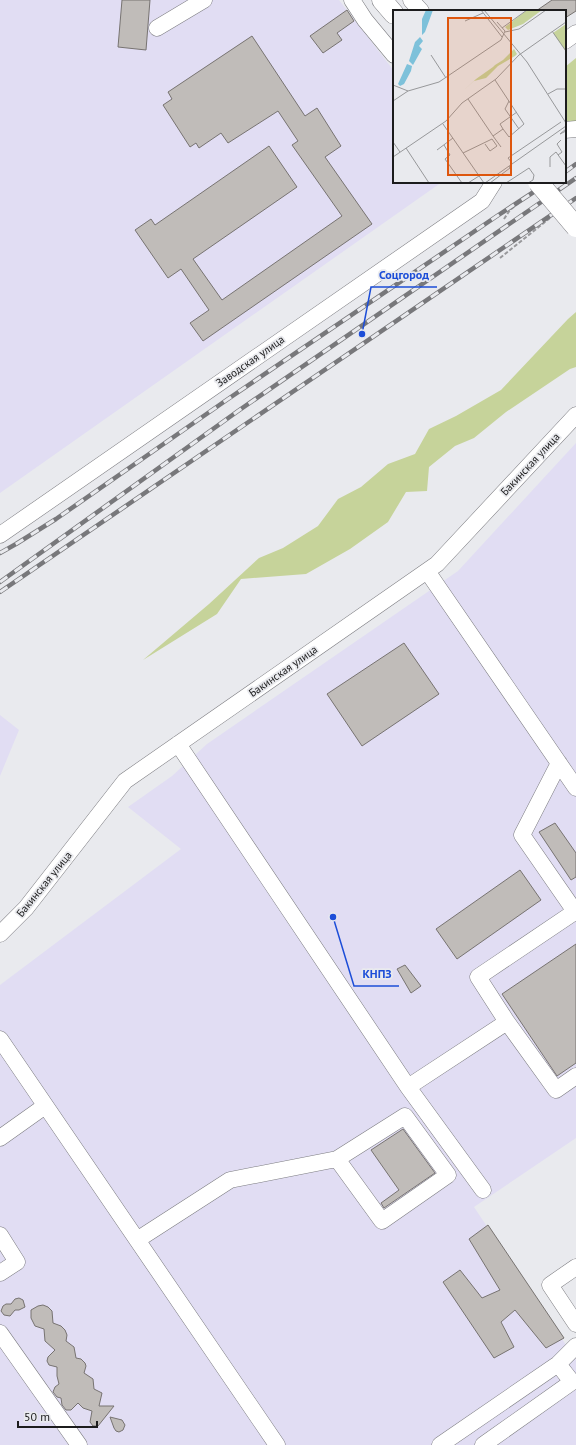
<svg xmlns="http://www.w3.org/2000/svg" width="576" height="1445" viewBox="0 0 576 1445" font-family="'PT Sans',sans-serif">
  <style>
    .industrial { fill: #e1ddf3 }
    .green { fill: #c6d39a }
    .building { fill: #c0bcb9; stroke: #777371 }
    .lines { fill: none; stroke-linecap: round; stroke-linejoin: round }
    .minor-casing { stroke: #7c7c80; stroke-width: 17 }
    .major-casing { stroke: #7c7c80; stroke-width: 21 }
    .path { stroke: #98989b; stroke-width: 2; stroke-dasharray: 4 2; stroke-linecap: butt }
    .minor { stroke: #fff; stroke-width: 16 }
    .major { stroke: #fff; stroke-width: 20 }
    .rail-casing { stroke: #78787b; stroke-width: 4.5 }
    .rail { stroke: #e9eaee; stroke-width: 3; stroke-dasharray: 9; stroke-linecap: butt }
    .major-bridge-casing { stroke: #7c7c80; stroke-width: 21; stroke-linecap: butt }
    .major-bridge { stroke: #fff; stroke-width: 20 }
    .labels { text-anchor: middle; stroke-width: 3.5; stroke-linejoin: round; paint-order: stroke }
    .street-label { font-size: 11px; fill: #1c1c1d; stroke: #e9eaee }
    .inset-road { fill: none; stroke: #97989a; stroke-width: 1 }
    .view { fill: #de560d; fill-opacity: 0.15; stroke: #de560d; stroke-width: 2 }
    .inset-edge { fill: none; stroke: #1c1c1d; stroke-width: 2 }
    .leader { fill: none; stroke: #1d4ed8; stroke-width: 1.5 }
    .callout-dot { fill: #1d4ed8; stroke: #e9eaee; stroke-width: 1.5 }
    .callout-label { font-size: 12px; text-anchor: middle; font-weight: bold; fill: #1d4ed8; stroke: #e9eaee; stroke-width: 3.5; stroke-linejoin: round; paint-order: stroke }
  </style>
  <rect width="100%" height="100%" fill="#e9eaee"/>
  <path class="industrial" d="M0,0h339l55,71v111h48l-442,311z
    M576,443v695l-102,69 102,153v85h-576v-460l181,-136 -53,-42 44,-31 35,-32 251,-173z
    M0,715l19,15 -19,46z"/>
  <path class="green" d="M576,58v64l-11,2v-57z
    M576,312v55l-6,2 -64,43 -32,26 -19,8 -26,21 -2,24 -21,1 -18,30 -38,27 -44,25 -65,5 -24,35 -74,46 66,-56 50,-46 24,-10 35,-22 20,-27 23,-12 27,-23 27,-10 14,-25 27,-13 45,-26 67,-71z"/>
  <path class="building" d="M122,0h28l-4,50 -28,-3z
    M552,0h24v11l-11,7v-7h-29z
    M347,10l7,11 -17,12 5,7 -19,13 -13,-17z
    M252,36l53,80 12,-8 24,38 -16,11 47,67 -169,117 -13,-18 19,-13 -28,-41 -13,9 -33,-48 16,-11 4,6 114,-79 28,41 -104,72 29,41 120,-84 -50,-71 6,-4 -20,-30 -50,32 -7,-10 -22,15 -3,-5 -6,4 -27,-42 9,-6 -4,-7z
    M404,643l35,51 -77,52 -35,-52z
    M555,823l21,30v24l-5,3 -32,-48z
    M520,870l21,30 -84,59 -21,-30z
    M576,944v119l-19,13 -55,-82z
    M405,965l16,21 -10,7 -14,-24z
    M403,1129l32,44 -51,35 -3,-5 18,-13 -28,-40z
    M488,1225l76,113 -18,10 -31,-38 -14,12 13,25 -20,11 -51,-76 17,-12 22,28 18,-8 -31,-51z
    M19,1298l4,2 2,7 -6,3h-4l-5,6 -6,-1 -3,-4 2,-5 3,-2h5l4,-5z
    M43,1305l5,2 4,4 1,12 8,3 4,4 2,5 -1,6 8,6 2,11 5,1 4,4 1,3 -2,7 9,6 1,10 8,4 -3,13h15l-16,20h-5l-3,-4 2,-11 -9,-3 -5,-5 -7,7h-5l-4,-5 -1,-7 -4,-1 -4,-5 2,-5 4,-3 -2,-8v-9l-8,-2 -2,-4 1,-4 7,-7 -10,-9 -1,-12 -9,-3 -4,-8v-8l7,-4z
    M110,1417l12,3 3,5 -2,5 -4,2 -3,-1 -2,-3z"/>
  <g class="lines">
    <g class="minor-casing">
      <path id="minor" d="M352,0l13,20 29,35
        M411,0l10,11
        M157,28l47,-28
        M565,41l11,-8
        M565,130l11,-1
        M0,535l482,-334 12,-19
        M427,571l149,217
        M178,744l230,343
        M559,763l-37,72 54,78
        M0,934l26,-26 99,-127 312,-217 139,-149
        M507,1022l-29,-45 98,-66
        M0,1039l277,406
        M0,1138l45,-32
        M483,1190l-75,-103 99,-65 49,68 20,-14
        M0,1235l17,27 -17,11
        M137,1240l93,-60 107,-21 68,-43 43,59 -66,46 -45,-62
        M576,1267l-26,18 26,39
        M0,1333l79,112
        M440,1445l118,-81 18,-18
        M483,1445l89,-63 -14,-18"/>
    </g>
    <g class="major-casing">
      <path id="major" d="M382,0l12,14"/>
    </g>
    <path class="path" d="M504,219l6,-9 20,-16
      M500,258l50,-40"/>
    <use href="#minor" class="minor"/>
    <use href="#major" class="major"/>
    <g class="rail-casing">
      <path id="rail" d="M565,172l11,-8
        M0,553l16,-9 40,-25 172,-120 269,-183 52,-34
        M0,582l238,-171 338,-233
        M0,592l576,-394"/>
    </g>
    <use href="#rail" class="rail"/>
    <g class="major-bridge-casing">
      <path id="major-bridge" d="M538,182l38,45"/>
    </g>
    <use href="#major-bridge" class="major-bridge"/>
  </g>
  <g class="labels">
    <g class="street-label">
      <text transform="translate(250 361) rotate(-35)" y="4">Заводская улица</text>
      <text transform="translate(530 464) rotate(-47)" y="4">Бакинская улица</text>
      <text transform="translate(283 671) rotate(-35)" y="4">Бакинская улица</text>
      <text transform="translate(44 884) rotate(-51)" y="4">Бакинская улица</text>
    </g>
  </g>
  <g transform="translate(393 10)">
    <rect width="173" height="173" fill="#e9eaee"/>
    <path d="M134,0h15l-19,14 -15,6 -3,-3zM173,14v28l-13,-19zM121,39l3,5 -2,2 -17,10 -12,12 -12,3 -10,9 12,-11 17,-12 2,-2 8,-5z" fill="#c6d39a"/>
    <path d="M33,0h7l-8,22 -3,3v-16zM27,27l3,4 -4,5 3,3 -9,16 -4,-4 6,-19zM14,54l5,2 -1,5 -7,13 -4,2 -2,-2z" fill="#7dc1da"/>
    <path class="inset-road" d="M88,0l21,27M91,0l43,52 39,61M72,11l18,-8M109,18l25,-18M159,21l14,20M112,22l14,-3 27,-19M38,45l15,23M126,45l47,-33M102,70l29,44 -15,13 -6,-8 -10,7 8,11M0,75l15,6M155,84l9,-5h8M75,89l25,37M0,91l15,-10 31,-9 62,-42 4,-9 -8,-9M116,91l-4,8 14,20M50,114l41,59M110,119l-3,-5 17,-12M173,119l-6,5 6,-3M0,132l7,10M51,135l6,10 -5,4 17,24M13,138l23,35M44,140l16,-12M70,143l29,-14 5,7 -7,5 -5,-7M165,145l4,-3 -5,-8 4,-4M0,147l53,-36 16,-18 34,-24 23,-24M119,153l-4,-5 53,-36M157,157v-10l6,-5 10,14M75,173l11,-7M92,173l81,-57M97,173l20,-15 -1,-2M113,173l23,-15 5,7 -1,5 -5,3"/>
    <path class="view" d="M55,8h63v157h-63z"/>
    <rect width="173" height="173" class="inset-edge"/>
  </g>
  <path class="leader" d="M362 334L371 287H437M333 917L354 986H399"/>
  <g class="callout-dot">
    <circle cx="362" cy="334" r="4"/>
    <circle cx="333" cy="917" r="4"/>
  </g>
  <g class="callout-label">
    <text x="404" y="279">Соцгород</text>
    <text x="377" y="978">КНПЗ</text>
  </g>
  <path d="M18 1421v6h79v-6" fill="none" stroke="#1c1c1d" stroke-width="2"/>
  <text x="24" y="1421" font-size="12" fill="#1c1c1d" stroke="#e9eaee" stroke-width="3" paint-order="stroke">50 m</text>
</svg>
